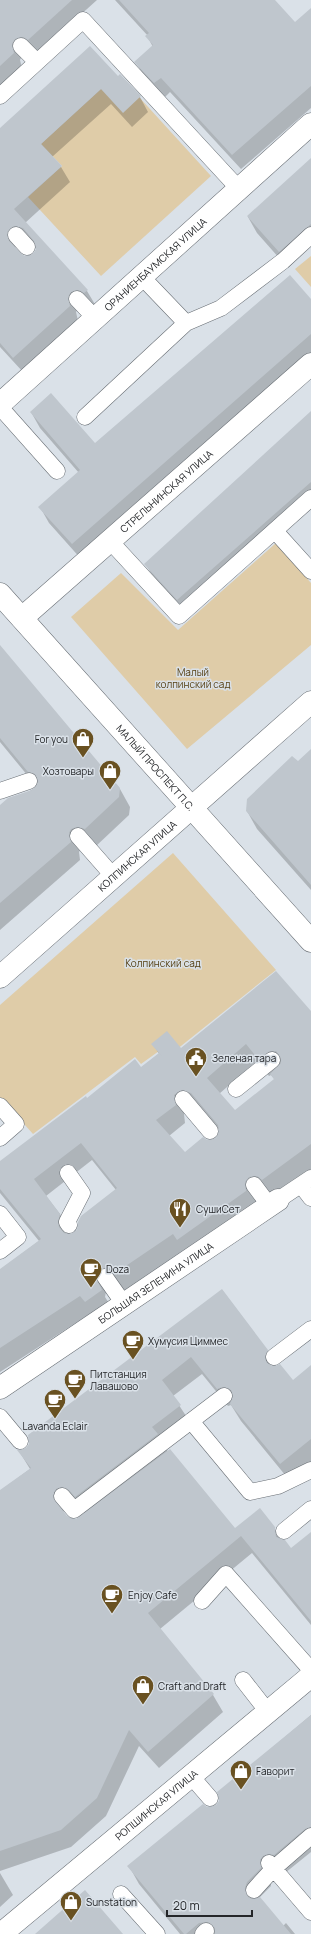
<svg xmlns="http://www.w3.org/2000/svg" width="311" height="1934" viewBox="0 0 311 1934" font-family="Manrope,sans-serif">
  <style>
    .green { fill: #dfcca8 }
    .shadow { fill: #0003; fill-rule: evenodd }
    .building { fill: #bfc6cd; fill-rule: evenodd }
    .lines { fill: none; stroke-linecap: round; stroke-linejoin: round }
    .lane-casing { stroke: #686e74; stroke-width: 17 }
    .street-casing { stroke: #686e74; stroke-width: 23 }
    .secondary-casing { stroke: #686e74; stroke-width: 23 }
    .lane { stroke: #fff; stroke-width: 16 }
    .street { stroke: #fff; stroke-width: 22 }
    .secondary { stroke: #fff; stroke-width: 22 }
    .labels { text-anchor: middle; stroke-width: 3; stroke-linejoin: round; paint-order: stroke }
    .street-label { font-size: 10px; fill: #242629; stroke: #dae1e8 }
    .park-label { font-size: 10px; fill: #553f11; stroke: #dae1e8 }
    .poi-label { font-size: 10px; fill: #242629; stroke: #dae1e8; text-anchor: start }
  </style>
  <rect width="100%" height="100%" fill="#dae1e8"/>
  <path class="green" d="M101,89l38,8 72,79 -110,100 -73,-79 34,-31 -21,-22z
    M311,256v31l-16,-18z
    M276,543l35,40v62l-124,104 -116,-132 50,-44 57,57z
    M173,853l103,117 -110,88 -7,-7 -18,13 -6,-7 -102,77 -33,-37v-92z"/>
  <path class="shadow" d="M0,0h97l-60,54h-14l-3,6 2,8 -22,20z
    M115,0h159l21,24 16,-15v99l-70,61 -71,-77 -6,6 -20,-21 -8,-15 17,-15 -6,-11h1z
    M118,78l22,19 8,15 -16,15 -21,-23 -59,53 9,10 9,15 -45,41 62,68 9,15 -17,1 -3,5 2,9 -55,51 -23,-25v-218zM29,241l8,9 -7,7 -10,-2 -5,-8 3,-4z
    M311,159v88l-23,21 -31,-35 -9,-16z
    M311,301v57l-229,202 -33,-37 -9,-16 39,-34 -39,-45 -9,-16 64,33z
    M311,412v93l-124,110 -32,-34 -9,-17z
    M0,648l120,141 10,18 -1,8 -34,32h-13l-3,5 1,8 -80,70v-123l37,-20 -37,-45z
    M311,750v140l-54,-61 -10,-18z
    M311,1012v157l-38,28 -14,-2 -4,5 1,9 -131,82 -5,-5 -14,6 -1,5 7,11 -16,11 -5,-6 -91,59v-102l39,-29 -39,-48v-30l87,-64 54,-31 18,-14 -6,-10 28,5zM257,1061l12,15 2,-1 4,5 -40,32 -16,-18zM187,1109l16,1 17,21 -3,8 -6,2 -8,-2 -18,14 -16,-17 16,-13 -1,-9zM92,1160l24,30 -38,40 -9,6 1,-3 -10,-19 -14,-18z
    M222,1290l45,60 10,17 16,14 18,-14v97l-21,17 -49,-60 -10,-16 -3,1 -26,-32 -29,22 17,26 -26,21 4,9 67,78 39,-2 7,12 10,10 20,-16v91l-59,-72 -92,76 53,66 10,17 -64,56 -20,-22 -33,70 -35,31 -71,24v-380l30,-22 -11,-18 8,-2zM76,1504l10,10 -11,6 -9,-3 -3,-4 2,-7z
    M311,1715v137l-26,21 -15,6 1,7 -12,12 24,28 3,-3 9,11h-115l-41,-50 -10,-18 78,-58 9,-2 4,-5 -1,-8z
    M0,1873l13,22 -13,12z"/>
  <path class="building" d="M0,0h72l-44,40 -5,-3 -8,2 -3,5 2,9 -14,13z
    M119,0h156l20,22 16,-14v78l-79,69 -71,-77 -7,5 -20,-21 19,-17 -8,-9 4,-3z
    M90,46l28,30 2,-2 21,22 -18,17 -22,-24 -60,55 21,22 -48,43 74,81 -4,3 -5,-3 -8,2 -3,5 2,9 -57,52 -13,-15v-215zM14,226l9,2 11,13 2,8 -3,5 -9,2 -15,-15 -2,-9z
    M311,158v66l-32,28 -32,-36z
    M290,275l21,24v35l-239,210 -34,-37 42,-37 -50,-58 21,-19 44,50z
    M311,411v71l-134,118 -33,-36z
    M0,645l120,143 -1,9 -34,32 -8,-2 -6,2 -2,4 2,9 -71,61v-98l8,-7 24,-8 6,-8 -3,-8 -7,-2 -28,-34z
    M311,749v136l-65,-74 1,-12 45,-43 6,5z
    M276,971l35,40v133l-49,36 -5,-4 -8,1 -4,5 1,9 -69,49 -4,-6 -59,40 -5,-6 -9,1 -4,4v5l6,12 -17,12 -5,-6 -80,52v-79l41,-30 -41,-50v-28l86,-65 1,2 48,-39 6,8 18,-14 7,8 -15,-17 16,-13 14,17zM246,1044l12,15 12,-8h6l5,7v5l-11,11 4,5 -39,31 -28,-32zM182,1090l9,3 27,32 1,5 -3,8 -9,2 -4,-3 -18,15 -29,-32 20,-15 -2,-10zM81,1143l36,45 -36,28 -3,6 -1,8 -8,4 -5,-1 -5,-6 -1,-5 2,-8 -26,-35z
    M222,1289l46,61 -3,8 2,5 8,3 5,-2 13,16 18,-15v74l-31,25 -50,-60 3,-9 -2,-5 -8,-3 -6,2 -26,-32 -29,23 19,25 -29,22 6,7 -83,63 -6,-7 -8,-3 -5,2 -3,9 14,18 9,3 94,-70 65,79 25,-20 15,19 1,10 9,3 6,8 20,-16v89l-70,-85 -93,77 66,81 -66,58 -19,-22 -32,68 -36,32 -61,21v-361l31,-22 -14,-18 9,-2 3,-4 -1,-9z
    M311,1715v112l-6,2 -31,26 -6,-1 -5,2 -3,4 1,8 -14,14 -2,6 3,9 4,2 8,-2 31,37h-76v-6l-7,-6 -9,1 -13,11h-2l-57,-68 76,-62 4,3 9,-2 3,-4 -2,-9z
    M85,1890l38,44h-88z"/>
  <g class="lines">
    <g class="lane-casing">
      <path id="lane" d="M21,46l16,16
        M0,96l83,-76 156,169
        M16,235l11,12
        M141,276l45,47
        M77,299l18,19
        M0,407l57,64
        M85,417l101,-94 35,-15 62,-47 28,-26
        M275,531l36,40
        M110,541l69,75 132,-118
        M0,791l29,-10
        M78,836l36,41
        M236,1089l36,-29
        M183,1099l27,32
        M0,1106l16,18 -16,14
        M68,1173l14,20 -15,29 2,3
        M254,1185l15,20
        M301,1185l10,13
        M278,1200l33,-22
        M0,1214l18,23 -18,14
        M105,1277l19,27
        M274,1357l37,-28
        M0,1417l20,24
        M191,1421l59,71 28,-6 33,-16
        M62,1496l12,14 150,-114
        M284,1531l27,-22
        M202,1601l24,-27 85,96
        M243,1680l25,32
        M191,1776l19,22
        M269,1863l42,49
        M254,1890l19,-21 38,-33
        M121,1894l36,40
        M203,1934l3,-3"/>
    </g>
    <g class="street-casing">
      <g id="street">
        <path id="s1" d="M0,404l311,-280"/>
        <path id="s2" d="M22,618l289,-254"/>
        <path id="s3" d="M0,977l311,-275"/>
        <path id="s4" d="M0,1388l278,-188"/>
        <path id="s5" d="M1,1934l310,-258"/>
      </g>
    </g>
    <g class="secondary-casing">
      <g id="secondary">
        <path id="s6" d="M0,594l311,347"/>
      </g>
    </g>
    <use href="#lane" class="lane"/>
    <use href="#street" class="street"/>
    <use href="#secondary" class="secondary"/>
  </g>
  <defs>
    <g id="shop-pin" transform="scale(1.15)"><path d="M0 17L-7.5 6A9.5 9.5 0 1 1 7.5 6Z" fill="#695121" stroke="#dae1e8"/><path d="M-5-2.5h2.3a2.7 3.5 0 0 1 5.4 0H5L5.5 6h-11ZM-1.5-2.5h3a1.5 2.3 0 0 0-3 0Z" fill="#fff"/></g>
    <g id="civic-pin" transform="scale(1.15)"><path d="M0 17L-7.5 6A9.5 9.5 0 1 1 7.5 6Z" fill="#695121" stroke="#dae1e8"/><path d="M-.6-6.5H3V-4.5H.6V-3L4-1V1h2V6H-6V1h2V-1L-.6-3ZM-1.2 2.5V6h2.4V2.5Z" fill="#fff"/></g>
    <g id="restaurant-pin" transform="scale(1.15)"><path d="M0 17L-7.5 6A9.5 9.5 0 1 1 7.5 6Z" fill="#695121" stroke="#dae1e8"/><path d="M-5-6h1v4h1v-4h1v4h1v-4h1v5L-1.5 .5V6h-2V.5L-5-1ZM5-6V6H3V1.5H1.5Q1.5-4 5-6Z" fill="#fff"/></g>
    <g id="cafe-pin" transform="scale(1.15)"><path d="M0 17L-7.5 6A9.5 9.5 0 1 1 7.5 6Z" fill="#695121" stroke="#dae1e8"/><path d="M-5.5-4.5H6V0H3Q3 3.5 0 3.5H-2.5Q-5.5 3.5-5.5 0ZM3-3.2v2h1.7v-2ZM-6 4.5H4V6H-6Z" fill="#fff"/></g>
  </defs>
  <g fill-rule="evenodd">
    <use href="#shop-pin" x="83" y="739"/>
    <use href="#shop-pin" x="110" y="771"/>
    <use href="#civic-pin" x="196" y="1058"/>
    <use href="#restaurant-pin" x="180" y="1209"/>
    <use href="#cafe-pin" x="91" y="1269"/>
    <use href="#cafe-pin" x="133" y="1341"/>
    <use href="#cafe-pin" x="75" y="1380"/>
    <use href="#cafe-pin" x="55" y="1400"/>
    <use href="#cafe-pin" x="112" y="1595"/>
    <use href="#shop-pin" x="143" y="1686"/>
    <use href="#shop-pin" x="241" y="1771"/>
    <use href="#shop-pin" x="71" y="1902"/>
  </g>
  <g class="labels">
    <g class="street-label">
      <text dy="4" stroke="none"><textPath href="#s1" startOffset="209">ОРАНИЕНБАУМСКАЯ УЛИЦА</textPath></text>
      <text dy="4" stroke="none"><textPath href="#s2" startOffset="192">СТРЕЛЬНИНСКАЯ УЛИЦА</textPath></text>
      <text dy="4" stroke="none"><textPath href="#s6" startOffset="233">МАЛЫЙ ПРОСПЕКТ П.С.</textPath></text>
      <text dy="4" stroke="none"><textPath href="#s3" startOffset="183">КОЛПИНСКАЯ УЛИЦА</textPath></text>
      <text dy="4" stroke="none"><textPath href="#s4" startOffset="188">БОЛЬШАЯ ЗЕЛЕНИНА УЛИЦА</textPath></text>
      <text dy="4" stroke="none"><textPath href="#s5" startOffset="202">РОПШИНСКАЯ УЛИЦА</textPath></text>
    </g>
    <g class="park-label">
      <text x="193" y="676">Малый<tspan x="193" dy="12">колпинский сад</tspan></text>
      <text x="163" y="967">Колпинский сад</text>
    </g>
    <g class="poi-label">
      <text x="68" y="743" text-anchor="end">For you</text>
      <text x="94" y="775" text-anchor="end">Хозтовары</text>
      <text x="212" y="1062">Зеленая тара</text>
      <text x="196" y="1213">СушиСет</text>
      <text x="106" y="1273">Doza</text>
      <text x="148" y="1345">Хумусия Циммес</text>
      <text x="90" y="1378">Питстанция<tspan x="90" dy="12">Лавашово</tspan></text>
      <text x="55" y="1430" text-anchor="middle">Lavanda Eclair</text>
      <text x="128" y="1599">Enjoy Cafe</text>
      <text x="158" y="1690">Craft and Draft</text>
      <text x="256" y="1775">Fаворит</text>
      <text x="86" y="1906">Sunstation</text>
    </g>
  </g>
  <path d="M167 1910v6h85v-6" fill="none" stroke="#242629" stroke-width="2"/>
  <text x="173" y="1910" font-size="12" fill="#242629" stroke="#dae1e8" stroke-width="3" paint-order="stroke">20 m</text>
</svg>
